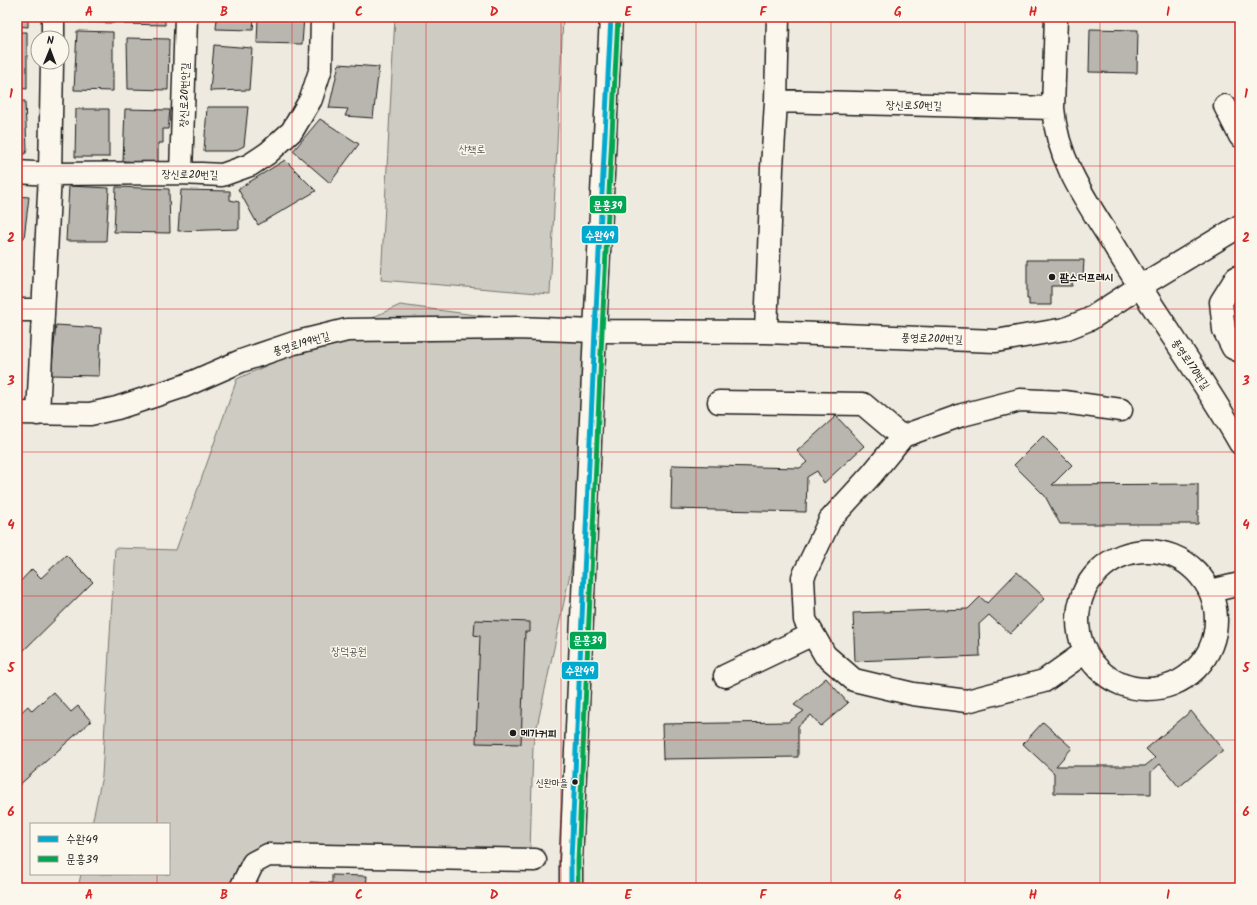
<svg xmlns="http://www.w3.org/2000/svg" width="1257" height="905" viewBox="0 0 1257 905" font-family="Kalam,'Poor Story',sans-serif">
  <style>
    .green { fill: #ceccc2; stroke: #75746f }
    .building { fill: #b9b6af; stroke: #1c1c1c }
    .lines { fill: none; stroke-linecap: round; stroke-linejoin: round }
    .minor-casing { stroke: #1c1c1c; stroke-width: 25 }
    .major-casing { stroke: #1c1c1c; stroke-width: 25 }
    .minor { stroke: #fbf7ec; stroke-width: 22 }
    .major { stroke: #fbf7ec; stroke-width: 22 }
    .bus-1-casing { stroke: #fbf7ec; stroke-width: 8 }
    .bus-2-casing { stroke: #fbf7ec; stroke-width: 8 }
    .bus-1 { stroke: #00a9ce; stroke-width: 5 }
    .bus-2 { stroke: #00a651; stroke-width: 5 }
    .grid { fill: none; stroke: #d62828; stroke-width: 1; stroke-opacity: 0.55 }
    .poi-dot { fill: #1c1c1c; stroke: #fbf7ec; stroke-width: 1.5 }
    .labels { text-anchor: middle; stroke-width: 3; stroke-linejoin: round; paint-order: stroke }
    .bus-label { font-size: 10px; fill: #1c1c1c; stroke: #fbf7ec; text-anchor: end }
    .street-label { font-size: 11px; fill: #1c1c1c; stroke: #fbf7ec }
    .park-label { font-size: 11px; fill: #51514e; stroke: #fbf7ec }
    .poi-label { font-size: 11px; font-weight: bold; fill: #1c1c1c; stroke: #fbf7ec; text-anchor: start }
    .line-badge { stroke: #fbf7ec; stroke-width: 1.5 }
    .badge-label { font-size: 11px; text-anchor: middle; font-weight: bold; fill: #fff }
    .neatline { fill: none; stroke: #d62828; stroke-width: 1.5 }
    .grid-label { font-size: 13px; text-anchor: middle; font-weight: bold; fill: #d62828 }
  </style>
  <rect width="100%" height="100%" fill="#eeeadf"/>
  <filter id="ink" filterUnits="userSpaceOnUse"><feTurbulence type="fractalNoise" baseFrequency=".025" numOctaves="2"/><feDisplacementMap in="SourceGraphic" scale="8" xChannelSelector="R" yChannelSelector="G"/><feConvolveMatrix kernelMatrix="1 2 1 2 8 2 1 2 1" color-interpolation-filters="sRGB"/></filter>
  <g filter="url(#ink)">
    <path class="green" d="M395,17h168l-13,277 -169,-14z
      M400,305l195,26 -19,215 -43,199 -3,108 -277,10 -9,25h-166l3,-14h88v-50h-77l10,-48 13,-228 61,2 61,-171z"/>
    <path class="building" d="M17,17h11v10l-11,-1z
      M75,17h39v6l-39,-1z
      M124,17h41v8l-41,-1z
      M217,17h37l-1,13 -37,-1z
      M258,17h46l-2,27 -45,-1z
      M1090,29l48,1 -1,43 -48,-1z
      M77,31l36,1v59l-39,-1z
      M17,32h10v57l-10,-1z
      M127,38l42,1 -1,51 -40,-1z
      M214,45l38,3 -3,42 -39,1z
      M339,64l40,3 -6,51 -28,-2 3,-7 -19,-1z
      M17,101h8l2,48 -1,4 -8,5h-1z
      M207,107h41l-4,39 -10,5h-30z
      M76,109h33v48h-34z
      M125,109l45,1 -2,19h-5v14h-5v20l-35,-2z
      M320,119l39,25 -29,39 -37,-32z
      M285,160l31,31 -58,34 -20,-36z
      M69,186l40,2 -3,53h-40z
      M116,187l53,2 1,44 -56,-1z
      M181,190l49,1v9l9,2v27l-61,2z
      M17,196l12,1 -5,41h-7z
      M17,247h4l-2,40 -2,1z
      M1027,260h57l-1,17 -10,1 -1,8h-21v19h-22v-6h-2z
      M56,325l45,3 -2,48 -48,-1z
      M836,416l28,30 -40,37 -7,-12 -10,6 -1,35 -135,-3 1,-44 128,3 7,-6 -10,-11z
      M1043,436l29,29 -20,20 146,-1v40h-138l-15,-28 -31,-31z
      M66,555l27,27 -75,74 -1,-2v-69l15,-16 9,9z
      M1017,572l28,26 -35,36 -21,-19 -10,9 1,32 -125,5 -2,-48 115,-4 12,-12 7,6z
      M475,620l55,2v10h-5l-4,112 -45,-1 4,-107 -6,-1z
      M826,678l22,25 -27,23 -10,-11 -13,11v31l-135,2 -1,-35 126,-2 16,-11 -10,-6z
      M53,692l18,20 7,-6 13,15 -74,66v-71l11,-10 4,5z
      M1191,711l32,39 -44,37 -19,-23 -9,8v22l-97,-1v-20l-31,-29 20,-22 29,26 -16,18h89l10,-8 -9,-9z
      M332,875l35,1 -1,12h-56v-6l22,1z"/>
    <g class="lines">
      <g class="minor-casing">
        <path id="minor" d="M1056,17l-3,91c4,53 34,94 61,137 40,67 87,130 126,198
          M53,38v-21
          M776,101l277,7
          M1225,106l15,30
          M17,172l33,2 131,-1 41,2 28,-10 18,-12 24,-22 19,-32 10,-31 1,-51
          M181,173l5,-156
          M1240,276l-4,2 -15,24 3,28 9,18 7,3
          M17,310h26
          M766,332l6,-164 4,-67 2,-84
          M719,402l144,2 39,33
          M17,413l73,1 27,-6 67,-22 57,-25 53,-18 53,-13 170,-2 78,3 171,1 230,9 69,-12 25,-10 49,-32 101,-61
          M38,414l12,-240 2,-112
          M1078 620a69 69 0 1 1 138 0a69 69 0 1 1-138 0Z
          M1211,591l29,-7
          M1085,652l-41,29 -77,20 -54,-7 -59,-14 -29,-25 -20,-35 -2,-43 27,-57 42,-46 31,-38 59,-21 58,-15 44,2 57,8
          M725,676l88,-42
          M241,888l12,-25 15,-8 267,5"/>
      </g>
      <g class="major-casing">
        <path id="major" d="M571,888v-27l24,-530 16,-314"/>
      </g>
      <use href="#minor" class="minor"/>
      <use href="#major" class="major"/>
      <g class="bus-1-casing">
        <path id="bus-1" d="M571,888v-27l24,-530 16,-314"/>
      </g>
      <g class="bus-2-casing">
        <path id="bus-2" d="M578,888v-27l24,-530 16,-314"/>
      </g>
      <use href="#bus-1" class="bus-1"/>
      <use href="#bus-2" class="bus-2"/>
    </g>
  </g>
  <path class="grid" d="M157,17v807M292,17v871M426,17v871M561,17v871M696,17v871M831,17v871M965,17v871M1100,17v871M17,166h1223M17,309h1223M17,452h1223M17,596h1223M17,740h1223M157,874v14"/>
  <g class="poi-dot">
    <circle cx="1052" cy="277" r="4"/>
    <circle cx="513" cy="733" r="4"/>
    <circle cx="575" cy="782" r="3.5"/>
  </g>
  <g class="labels">
    <g class="bus-label">
      <text x="568" y="786">신완마을</text>
    </g>
    <g class="street-label">
      <text transform="translate(184 95) rotate(-88)" y="4">장신로20번안길</text>
      <text transform="translate(914 105) rotate(1)" y="4">장신로50번길</text>
      <text transform="translate(190 174) rotate(1)" y="4">장신로20번길</text>
      <text transform="translate(932 338) rotate(2)" y="4">풍영로200번길</text>
      <text transform="translate(301 343) rotate(-16)" y="4">풍영로199번길</text>
      <text transform="translate(1191 364) rotate(56)" y="4">풍영로170번길</text>
    </g>
    <g class="park-label">
      <text x="472" y="153">산책로</text>
      <text x="349" y="655">장덕공원</text>
    </g>
    <g class="poi-label">
      <text x="1060" y="281">팜스더프레시</text>
      <text x="521" y="737">메가커피</text>
    </g>
  </g>
  <g class="line-badge">
    <rect x="589" y="195" width="38" height="19" rx="4" fill="#00a651"/>
    <rect x="581" y="225" width="38" height="19" rx="4" fill="#00a9ce"/>
    <rect x="569" y="631" width="38" height="19" rx="4" fill="#00a651"/>
    <rect x="561" y="661" width="38" height="19" rx="4" fill="#00a9ce"/>
  </g>
  <g class="badge-label">
    <text x="608" y="209">문흥39</text>
    <text x="600" y="239">수완49</text>
    <text x="588" y="644">문흥39</text>
    <text x="580" y="674">수완49</text>
  </g>
  <rect width="1257" height="905" fill="none" stroke="#fbf7ec" stroke-width="44"/>
  <rect x="30" y="823" width="140" height="52" fill="#fbf7ec" stroke="#a29f99"/>
  <rect x="38" y="836" width="20" height="6" fill="#00a9ce" stroke="#a29f99"/>
  <text x="66" y="843" font-size="12" fill="#1c1c1c">수완49</text>
  <rect x="38" y="856" width="20" height="6" fill="#00a651" stroke="#a29f99"/>
  <text x="66" y="863" font-size="12" fill="#1c1c1c">문흥39</text>
  <g transform="translate(50 50) rotate(1)"><circle r="19" fill="#fbf7ec" stroke="#a29f99"/>
  <path d="M0-3L7 15L0 10L-7 15Z" fill="#1c1c1c"/>
  <text y="-6" font-size="11" font-weight="bold" text-anchor="middle" fill="#1c1c1c">N</text>
  </g>
  <rect x="22" y="22" width="1213" height="861" class="neatline"/>
  <g class="grid-label">
    <text x="89" y="16">A</text>
    <text x="224" y="16">B</text>
    <text x="359" y="16">C</text>
    <text x="494" y="16">D</text>
    <text x="628" y="16">E</text>
    <text x="763" y="16">F</text>
    <text x="898" y="16">G</text>
    <text x="1033" y="16">H</text>
    <text x="1168" y="16">I</text>
    <text x="11" y="98">1</text>
    <text x="1246" y="98">1</text>
    <text x="11" y="242">2</text>
    <text x="1246" y="242">2</text>
    <text x="11" y="385">3</text>
    <text x="1246" y="385">3</text>
    <text x="11" y="529">4</text>
    <text x="1246" y="529">4</text>
    <text x="11" y="672">5</text>
    <text x="1246" y="672">5</text>
    <text x="11" y="816">6</text>
    <text x="1246" y="816">6</text>
    <text x="89" y="899">A</text>
    <text x="224" y="899">B</text>
    <text x="359" y="899">C</text>
    <text x="494" y="899">D</text>
    <text x="628" y="899">E</text>
    <text x="763" y="899">F</text>
    <text x="898" y="899">G</text>
    <text x="1033" y="899">H</text>
    <text x="1168" y="899">I</text>
  </g>
</svg>
